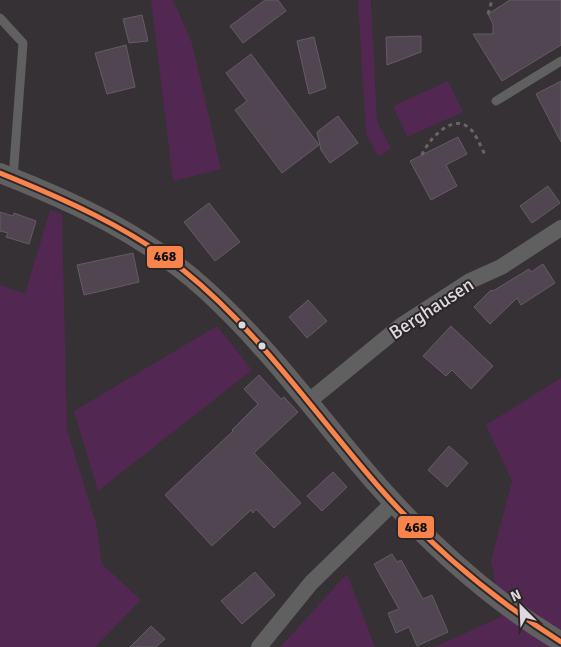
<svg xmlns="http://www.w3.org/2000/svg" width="561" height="647" viewBox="0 0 561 647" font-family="Signika,sans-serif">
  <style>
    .green { fill: #522852 }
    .building { fill: #524552; stroke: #615e61 }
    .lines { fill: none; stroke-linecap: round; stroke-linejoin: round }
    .path { stroke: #676567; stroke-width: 3; stroke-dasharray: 4 4; stroke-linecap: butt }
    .service { stroke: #616061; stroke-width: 9 }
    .minor { stroke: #616061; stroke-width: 16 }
    .tertiary { stroke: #616061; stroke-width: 20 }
    .bus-1-casing { stroke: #2c262b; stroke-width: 9 }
    .bus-1 { stroke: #f8844c; stroke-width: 5 }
    .bus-dot { fill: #ddd9dd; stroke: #2c262b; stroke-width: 2 }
    .labels { text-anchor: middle; stroke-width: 4; stroke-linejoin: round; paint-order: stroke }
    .street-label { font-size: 19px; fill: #ddd9dd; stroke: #2c262b }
    .line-badge { stroke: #2c262b; stroke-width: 2 }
    .pale-badge-label { font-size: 14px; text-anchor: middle; font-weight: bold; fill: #111 }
  </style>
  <rect width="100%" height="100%" fill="#353135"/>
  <path class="green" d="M151,0h22l19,43 29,126 -48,12z
    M358,0h13l6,122 14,26 -12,9 -13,-23z
    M448,81l15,31 -56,25 -14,-31z
    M50,210l12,4 5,216 29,93 6,41 39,36 -46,47h-95v-362l25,9z
    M217,326l35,44 -154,121 -24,-80z
    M561,378v269h-127l67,-30 -10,-56 21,-80 -26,-56z
    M347,574l28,73h-95z"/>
  <path class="building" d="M265,0h13l8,11 -43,32 -13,-17z
    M510,0h51v45l-59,36 -29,-47h20v-10l-5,-10z
    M142,15l6,26 -19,2 -6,-24z
    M421,36v16l-34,13 -1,-28z
    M314,37l12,51 -17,6 -12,-53z
    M126,45l9,42 -28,7 -12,-41z
    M251,54l68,91 -37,28 -47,-63 12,-9 -21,-28z
    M561,81v61l-25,-48z
    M338,116l20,27 -28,20 -9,-13 -4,-18z
    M458,137l9,17 -21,11 11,21 -26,14 -21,-39z
    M548,186l12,17 -28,20 -12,-17z
    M209,203l31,39 -25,19 -31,-39z
    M0,212l13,4 1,-3 22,8 -7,23 -23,-7 2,-4 -8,-2z
    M133,253l6,29 -55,13 -7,-30z
    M543,264l12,19 -34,22 -4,-7 -27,26 -16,-17 17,-17 2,1 36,-22 2,3z
    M308,300l19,21 -20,17 -18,-21z
    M451,326l42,40 -22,23 -19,-19 -6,6 -23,-20z
    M259,375l22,24 3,-2 14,15 -44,41 47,50 -27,25 -18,-19 -3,4 -2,-3 -39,36 -47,-51 68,-64 -1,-1 26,-26 -14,-15z
    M449,446l19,17 -21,24 -19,-17z
    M333,472l14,15 -25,24 -15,-15z
    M392,554l5,8 4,-2 22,39 9,-4 16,37 -31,14 -8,-19 -13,6 -8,-20 11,-4 -25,-45z
    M255,572l20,23 -33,29 -21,-23z
    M151,626l14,13 -9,8h-26z"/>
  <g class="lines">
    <path class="path" d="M488,14l4,-14
      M422,155c7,-17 34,-46 51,-23 5,7 9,17 13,25"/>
    <path class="service" d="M0,18l23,25 -10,135
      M496,101l65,-40"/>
    <path class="minor" d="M309,401l93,-76 68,-44 31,-14 60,-39
      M259,647l52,-64 83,-81"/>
    <path class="tertiary" d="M0,173c74,29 146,62 206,117 56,51 101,111 150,170 59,71 125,134 205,182"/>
    <g class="bus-1-casing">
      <path id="bus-1" d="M0,173c64,26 128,54 183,97 76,61 131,143 195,216 53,61 114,112 183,156"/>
    </g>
    <use href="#bus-1" class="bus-1"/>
  </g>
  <g class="bus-dot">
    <circle cx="242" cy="325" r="4.5"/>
    <circle cx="262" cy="346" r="4.5"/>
  </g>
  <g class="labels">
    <g class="street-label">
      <text transform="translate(431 308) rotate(-33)" y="7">Berghausen</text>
    </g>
  </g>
  <g class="line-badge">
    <rect x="146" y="245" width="38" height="24" rx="5" fill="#f8844c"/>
    <rect x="397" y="515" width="38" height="24" rx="5" fill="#f8844c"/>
  </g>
  <g class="pale-badge-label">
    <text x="165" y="261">468</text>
    <text x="416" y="532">468</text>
  </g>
  <g transform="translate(521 607) rotate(336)" stroke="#2c262b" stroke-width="4" paint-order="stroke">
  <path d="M0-4L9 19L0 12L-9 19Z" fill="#ddd9dd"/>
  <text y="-8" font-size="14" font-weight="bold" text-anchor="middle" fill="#ddd9dd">N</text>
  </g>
</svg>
